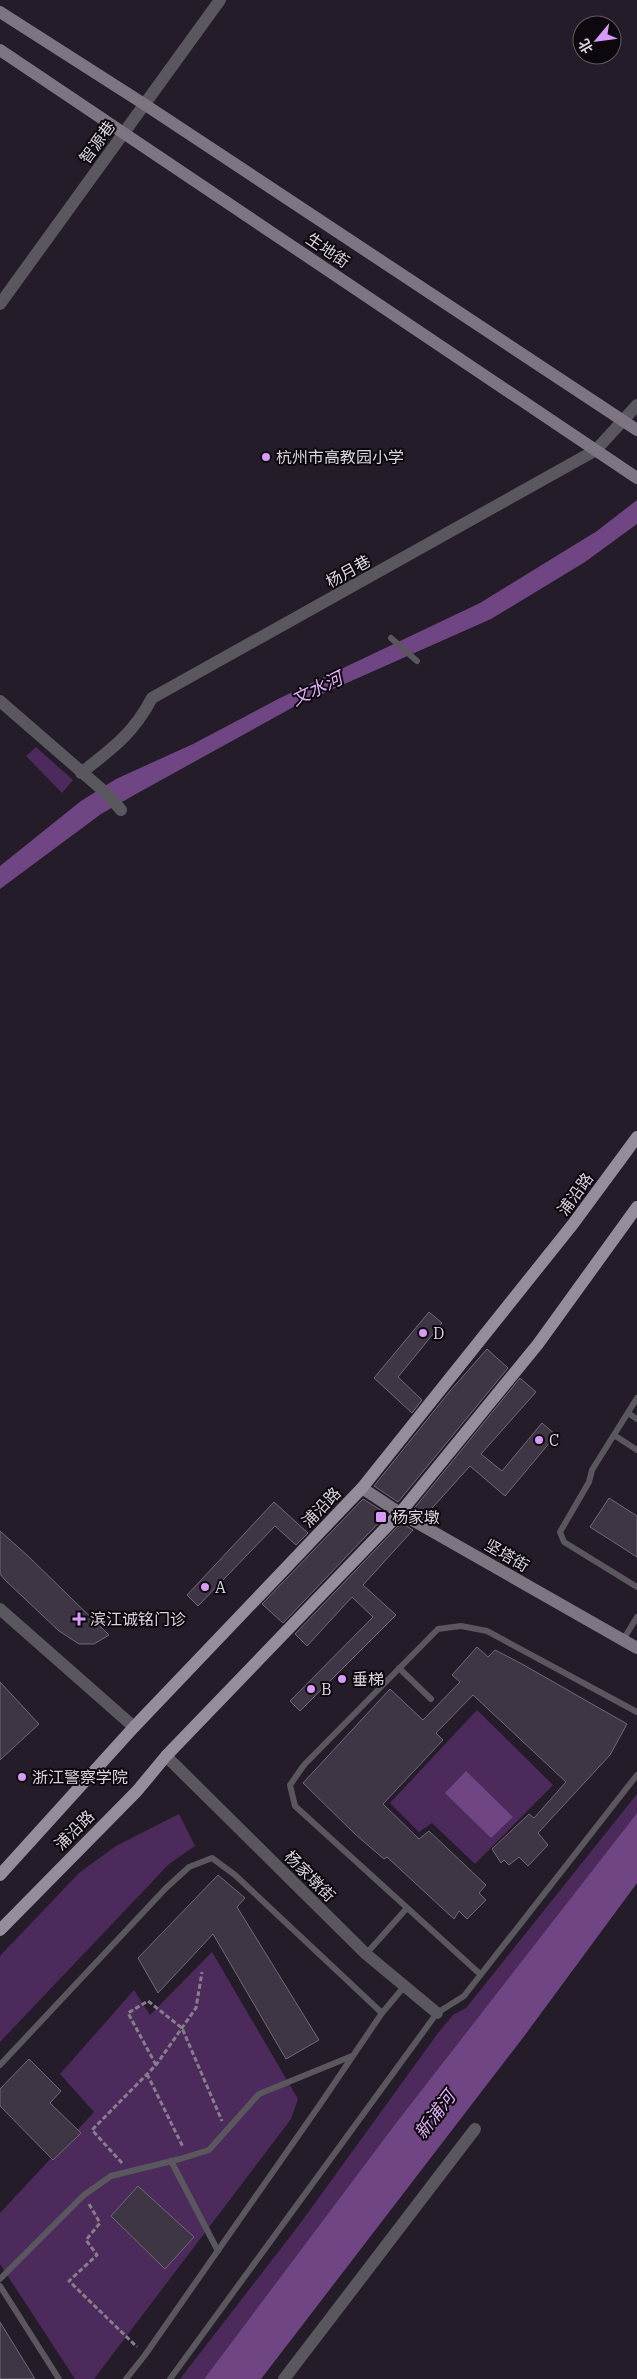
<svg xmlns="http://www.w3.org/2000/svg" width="637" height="2379" viewBox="0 0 637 2379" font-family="'IBM Plex Serif','Noto Sans SC',serif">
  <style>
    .green { fill: #4c2a5c }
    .water { fill: #6f4683 }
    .building { fill: #3f3645; stroke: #726878 }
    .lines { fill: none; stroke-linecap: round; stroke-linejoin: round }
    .path { stroke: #867e8a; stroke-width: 3; stroke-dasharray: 5 2.5; stroke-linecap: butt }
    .lane { stroke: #5b575e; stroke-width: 6 }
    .street { stroke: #5b575e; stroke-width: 12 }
    .secondary { stroke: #7d7581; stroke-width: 12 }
    .primary { stroke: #968d9c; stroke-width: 12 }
    .poi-dot { fill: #d89af8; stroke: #0c080e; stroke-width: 2 }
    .labels { text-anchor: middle; stroke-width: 4; stroke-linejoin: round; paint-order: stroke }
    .street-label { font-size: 16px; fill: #dad4dd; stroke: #0c080e }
    .poi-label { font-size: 16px; fill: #dad4dd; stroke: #0c080e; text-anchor: start }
    .water-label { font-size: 18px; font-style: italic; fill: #ddaff5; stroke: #0c080e }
  </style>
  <rect width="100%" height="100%" fill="#251c2a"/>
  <path class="green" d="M36,747l37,33 -11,13 -36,-37z
    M477,1710l76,75 -78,79 -43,-41 -13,9 -29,-29z
    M637,1794v19l-238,306 -195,260h-24l119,-154 139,-192 15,-18 13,-7z
    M179,1814l16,32 -26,18 -169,178v-86l79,-83 37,-27z
    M212,1952l86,147 -7,20 -197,260h-19l-75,-115v-51l94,-101 -34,-38 74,-84 16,25z"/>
  <path class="water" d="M637,500v24l-52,38 -94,57 -194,86 -161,89 -35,20 -101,75v-23l81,-65 35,-22 77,-35 85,-45 202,-96 117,-72z
    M466,1771l47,46 -22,21 -46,-45z
    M637,1813v70l-112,152 -264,344h-57l195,-260z"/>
  <path class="building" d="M429,1312l13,11 -44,54 24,23 -10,13 -38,-35z
    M487,1349l21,19 -110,134 -24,-16 76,-95z
    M520,1378l16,14 -55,62 21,17 40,-48 14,12 -51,61 -35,-30 -46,51 -12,-6z
    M609,1498l28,18v41l-47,-30z
    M363,1499l24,15 -104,109 -21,-19z
    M274,1502l34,31 -12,12 -21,-19 -77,80 -11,-11z
    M401,1523l12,7 -50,55 33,30 -96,96 -10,-10 83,-84 -21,-20 -45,49 -12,-12z
    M0,1531l28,25 81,79 -15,9h-15l-20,-13 -53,-50 -6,-7z
    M477,1647l11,10 7,-7 27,14 105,60 -17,31 -72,78 10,12 -20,21 -9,-9 -10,8 -5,-5 -3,3 -9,-14 37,-35 5,4 32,-36 -93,-87 -37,38 7,7 -60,64 36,35 10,-8 57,54 -7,8 7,7 -19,19 -8,-8 -5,8 -67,-62 -3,2 -29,-25 -52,-51 87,-94 33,31 37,-38 -8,-7z
    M0,1682l39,42 -39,36z
    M218,1875l27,23 -8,9 82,133 -33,19 -73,-125 -55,59 -20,-35z
    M29,2059l32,32 -11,12 31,30 -28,27 -53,-54v-17z
    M138,2186l56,51 -29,32 -54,-53z
    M0,2322l35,57h-35z"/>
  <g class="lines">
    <path class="path" d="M156,2065l-28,-52 20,-12 34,27 40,93
      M147,2074l36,73
      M122,2163l-30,-33 64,-65 40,-57 6,-36
      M89,2204l11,19 -14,17 11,15 -28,26 68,66"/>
    <path class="lane" d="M391,638l26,23
      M637,1398l-45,72 -3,12 -29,50 4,10 73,45
      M628,1413l9,6
      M614,1435l23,15
      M623,1640l14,-23
      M399,1668l32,31
      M366,1954l41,-46
      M480,1974l-185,-168 -5,-21 14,-20 134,-136 23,-3 26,5 150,81
      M0,2065l166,-177 23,-21 23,-9 23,17 147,138
      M171,2161l47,90
      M0,2279l84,-84 27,-19 69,-17 29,-9 50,-56 93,-38
      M0,2286l59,93
      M126,2379l19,-24 176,-252 61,-90 21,-25
      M170,2379l267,-366 27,-17 173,-221"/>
    <path class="street" d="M0,304l220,-304
      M0,701l106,92 15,17
      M81,773c32,-25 52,-39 71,-75l444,-248 41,-45
      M0,1609l134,118
      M166,1756l200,198 71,59
      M284,2379l191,-250"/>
    <path class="secondary" d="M0,12l144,92 493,326
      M0,50l637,428
      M362,1488l38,25 237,135"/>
    <path class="primary" d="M0,1875l134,-148 228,-239 211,-264 64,-87
      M0,1930l137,-139 29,-35 234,-243 138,-169 99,-137"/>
  </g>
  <g class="poi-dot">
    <circle cx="266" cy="457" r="5"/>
    <circle cx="423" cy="1333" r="5"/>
    <circle cx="539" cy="1440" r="5"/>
    <rect x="375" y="1511" width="12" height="12" rx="2.5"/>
    <circle cx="205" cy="1587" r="5"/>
    <path d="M76.5 1611.5h5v5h5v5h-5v5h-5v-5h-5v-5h5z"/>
    <circle cx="342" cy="1679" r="5"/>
    <circle cx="311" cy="1689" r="5"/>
    <circle cx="22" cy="1777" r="5"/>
  </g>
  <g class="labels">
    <g class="street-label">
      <text transform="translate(97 142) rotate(-54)" y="6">智源巷</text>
      <text transform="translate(328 250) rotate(34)" y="6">生地街</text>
      <text transform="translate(348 571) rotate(-29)" y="6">杨月巷</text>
      <text transform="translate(575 1194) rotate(-54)" y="6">浦沿路</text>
      <text transform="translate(321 1507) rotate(-46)" y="6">浦沿路</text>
      <text transform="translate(507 1555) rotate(30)" y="6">坚塔街</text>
      <text transform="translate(74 1830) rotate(-45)" y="6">浦沿路</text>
      <text transform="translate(310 1876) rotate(45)" y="6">杨家墩街</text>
    </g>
    <g class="poi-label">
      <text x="276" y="463">杭州市高教园小学</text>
      <text x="433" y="1339">D</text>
      <text x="549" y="1446">C</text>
      <text x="392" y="1523">杨家墩</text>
      <text x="215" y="1593">A</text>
      <text x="90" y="1625">滨江诚铭门诊</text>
      <text x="352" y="1685">垂梯</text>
      <text x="321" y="1695">B</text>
      <text x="32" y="1783">浙江警察学院</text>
    </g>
    <g class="water-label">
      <text transform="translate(317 689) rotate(-26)" y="6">文水河</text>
      <text transform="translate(435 2115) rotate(-53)" y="6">新浦河</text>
    </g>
  </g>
  <g transform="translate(597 40) rotate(241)"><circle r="24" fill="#0c080e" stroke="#5e5a61"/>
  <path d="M0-4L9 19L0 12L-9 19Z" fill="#d89af8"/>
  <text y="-8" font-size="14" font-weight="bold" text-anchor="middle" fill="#dad4dd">北</text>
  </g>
</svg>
